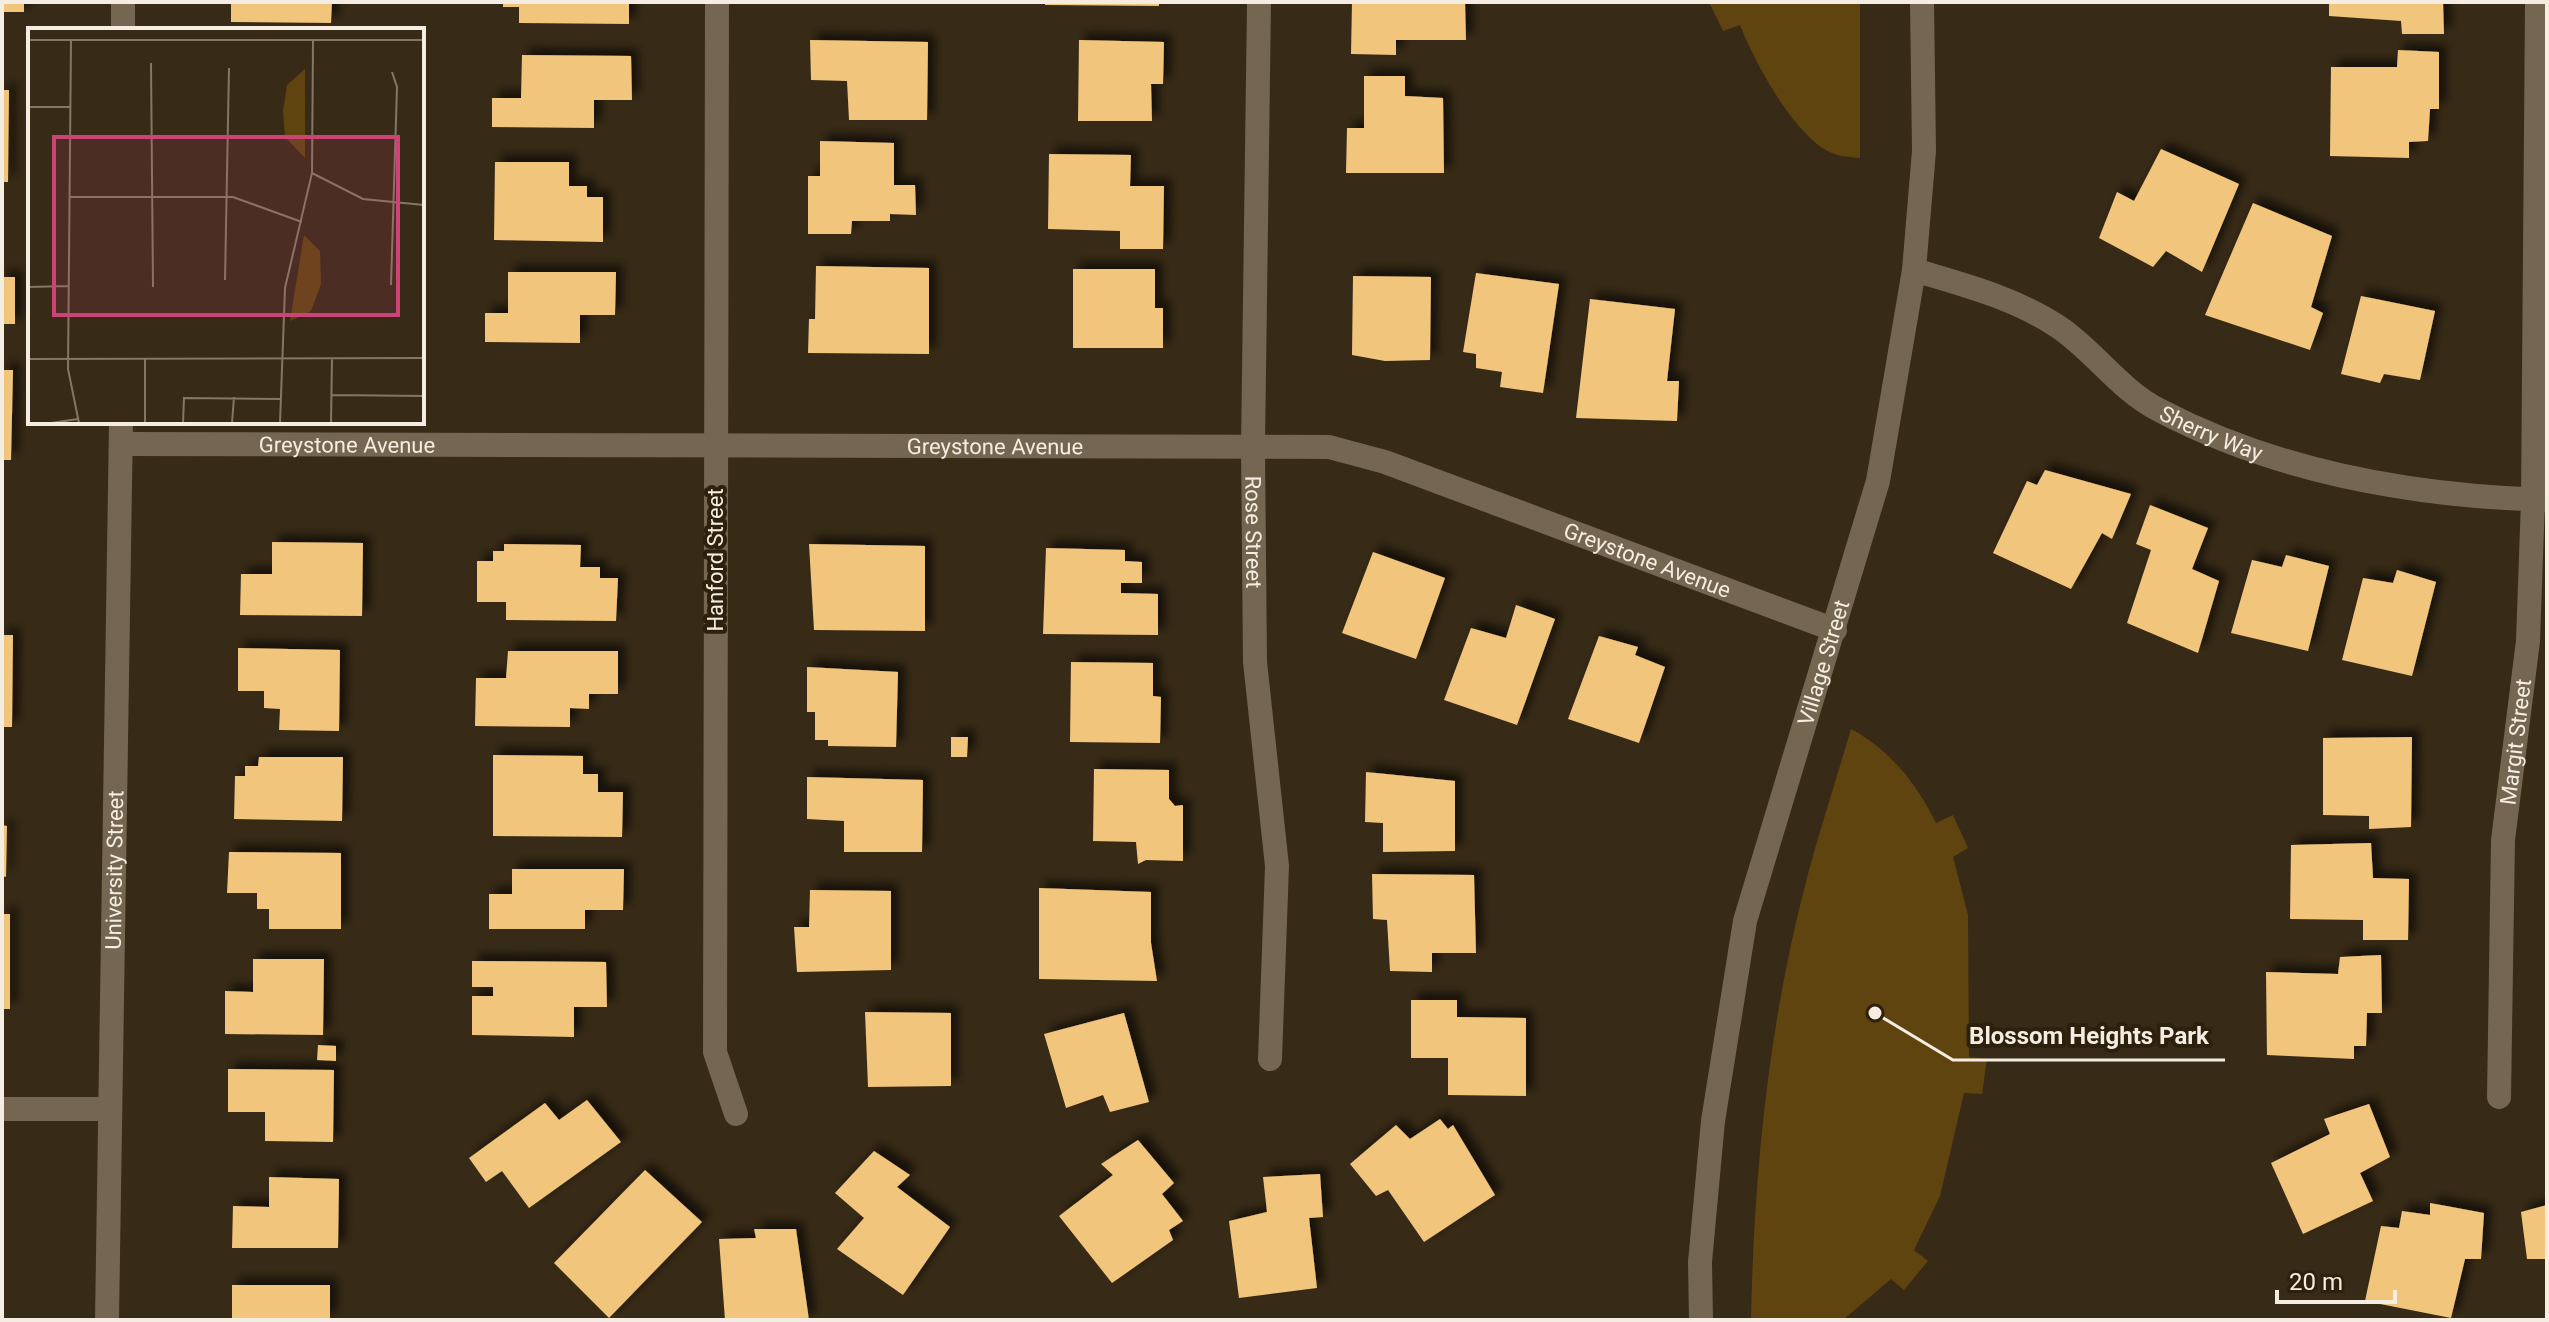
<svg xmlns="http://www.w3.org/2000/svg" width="2549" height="1322" viewBox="0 0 2549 1322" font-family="Roboto,sans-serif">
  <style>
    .green { fill: #60440f }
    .building { fill: #f2c57d; filter: url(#shadow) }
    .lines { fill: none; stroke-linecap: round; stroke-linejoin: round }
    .minor { stroke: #746650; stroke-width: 24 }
    .labels { text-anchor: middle; stroke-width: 8; stroke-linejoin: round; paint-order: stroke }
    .street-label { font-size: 22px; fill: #f5ede1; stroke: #2d210d }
    .inset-road { fill: none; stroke: #837867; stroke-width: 2 }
    .view { fill: #cc4376; fill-opacity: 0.15; stroke: #cc4376; stroke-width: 4 }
    .inset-edge { fill: none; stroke: #f5ede1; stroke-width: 4 }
    .leader { fill: none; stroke: #f5ede1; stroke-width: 3 }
    .callout-dot { fill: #f5ede1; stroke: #2d210d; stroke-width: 3 }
    .callout-label { font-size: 24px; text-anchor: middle; font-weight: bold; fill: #f5ede1; stroke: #2d210d; stroke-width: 8; stroke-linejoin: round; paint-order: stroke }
  </style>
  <defs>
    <filter id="shadow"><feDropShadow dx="7" dy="-7" stdDeviation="4" flood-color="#0009"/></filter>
  </defs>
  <rect width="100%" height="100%" fill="#372a16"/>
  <path class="green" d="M1709,2h151v156c-8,-1 -18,-1 -25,-4 -38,-12 -81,-93 -95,-129l-17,6z
    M1851,729c39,21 66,55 85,94l17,-8 15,33 -15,9 15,58 1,142 18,2 -5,35 -18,-1 -24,103 -26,54 14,11 -24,29 -13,-11 -48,41h-92c3,-150 18,-300 57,-446 13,-48 29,-97 43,-145z"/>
  <path class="building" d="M2,2h22v10h-22z
    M231,2h101l-1,21 -100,-1z
    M503,2h126v22l-110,-1v-16h-16z
    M1045,2h114v4l-114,-1z
    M1352,2h113l1,38h-70v15l-45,-1z
    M2329,2h114l1,32h-42l-1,-13 -72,-5z
    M810,40l118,2 -1,78h-78l-2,-39 -36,-1z
    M1079,40l85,2 -1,42h-12l1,37h-74z
    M2398,50l41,2v57h-9l-2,32 -19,1v16l-79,-2 1,-89h66z
    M522,55l109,1 1,44h-38v28l-102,-1v-29h29z
    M1364,76h41v20l38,2 1,75h-98l1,-45h17z
    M2,90h7l-1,92h-6z
    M820,141l74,2v42h21l1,30 -26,-1v7h-38l-1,13h-43v-58h12z
    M2161,149l78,35 -37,88 -36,-21 -13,16 -54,-29 18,-46 17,9z
    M1049,154l82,1 -1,31h34l-1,63h-43v-18l-72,-2z
    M495,162h74v24h18v11h16v45l-109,-2z
    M2253,203l79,33 -21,71 12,6 -13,37 -105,-35z
    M816,266l113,2v86l-121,-1 1,-34h6z
    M1073,269h82v39h8v40h-90z
    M508,272h108l-1,43h-35v28l-95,-1v-29h23z
    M1476,273l83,11 -16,109 -43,-6 2,-15 -26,-4v-14l-13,-2z
    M1353,276l78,1 -1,83 -45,1 -33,-6z
    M2,277h13v47h-13z
    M2361,296l74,15 -15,69 -36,-6 -4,9 -39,-9z
    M1590,299l85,10 -8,72h12l-2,40 -101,-3z
    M2,370h11l-2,90h-9z
    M2045,470l86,24 -19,45 -10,-6 -31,56 -78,-36 34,-72 10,4z
    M2150,505l58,23 -16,41 27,12 -21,72 -71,-30 24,-73 -15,-6z
    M272,542l91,1 -1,73 -122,-1 1,-41h31z
    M504,544l77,1 -1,22h20v11h18l-2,43 -110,-1v-18h-29v-41h16v-10h11z
    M809,544l116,2v85l-111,-1z
    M1046,548l79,2v11l17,1v21h-21v10l37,1v41l-115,-1z
    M1373,552l72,26 -29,81 -74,-26z
    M2286,555l43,11 -21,85 -77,-18 21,-73 30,7z
    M2397,570l39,12 -24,94 -70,-16 21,-82 30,5z
    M1516,605l39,14 -38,106 -73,-25 27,-72 35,10z
    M2,635h11l-1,92h-10z
    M1599,636l39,11 -3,8 30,12 -26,76 -71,-24z
    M238,648l102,2 -1,81 -60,-1 1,-21 -16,-1v-17h-26z
    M508,651h110v43h-29v15l-19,-1v19l-95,-1 1,-48h30z
    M1071,662l82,1v33l8,1 -1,46 -90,-1z
    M807,667l91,5 -2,75 -68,-1v-6h-13v-28h-8z
    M951,737h17l-1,20h-16z
    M2412,737l-1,90 -42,2v-13l-46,-1v-77z
    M493,755l90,1v18h15v18h25l-1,45 -129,-1z
    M259,757h84l-1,64 -108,-2 1,-43h10v-10h13z
    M1094,769l75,1v29l6,7 8,-1v56l-37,-1 -8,4 -2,-22 -43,-1z
    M1366,772l89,9v70l-72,1v-29l-18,-1z
    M807,777l116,3 -1,72h-78v-31l-37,-2z
    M2,825l5,1 -1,51 -4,-1z
    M2371,843l2,35 36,1 -1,61h-45v-20l-73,-1 1,-74z
    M229,852l112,1v76h-72v-20h-12v-16h-30z
    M512,869h112l-1,41h-38v19h-96v-35h23z
    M1372,874l102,1 2,78h-44v19l-42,-1 -3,-51 -14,-1z
    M1039,888l112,4v51l6,38 -118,-2z
    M810,890l81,1v79l-94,2 -3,-45h15z
    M2,914h8v95h-8z
    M2381,955l1,58h-15l-1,33h-12v13l-87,-4 -1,-83 72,2 2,-17z
    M253,959h71l-1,76 -98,-1v-43l28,1z
    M472,961l134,1 1,45h-33v30l-102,-2v-39h21v-9h-21z
    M1411,1000h46v17l69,1v78l-78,-1v-37h-37z
    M865,1012l86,1v73l-83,1z
    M1124,1013l25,89 -39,10 -7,-17 -37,13 -22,-74z
    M318,1045l18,1v15l-19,-1z
    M228,1069l106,1 -1,72 -68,-1v-29h-37z
    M587,1100l34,42 -92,66 -27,-37 -16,11 -17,-24 76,-55 14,17z
    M2369,1104l21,53 -30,16 13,28 -70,33 -32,-71 59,-29 -6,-15z
    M1440,1119l8,10 5,-4 42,70 -71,47 -36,-52 -12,6 -26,-32 46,-39 14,14z
    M1138,1140l36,43 -12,11 21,27 -14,9 4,10 -61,43 -53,-67 54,-41 -12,-11z
    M874,1151l36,24 -13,12 53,40 -47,68 -66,-46 27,-31 -29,-25z
    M645,1170l57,52 -93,96 -55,-55z
    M1320,1174l3,43 -14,1 8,70 -78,10 -10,-77 38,-9 -4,-35z
    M269,1177l70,2 -1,69h-106l1,-42 36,1z
    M2430,1203l54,10 -3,46h-16l-14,59 -86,-17 16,-75 18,2 3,-17 28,4z
    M2547,1205v54h-20l-6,-47z
    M754,1229h42l13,91h-84l-6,-81 37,-1z
    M232,1285h98v35h-98z"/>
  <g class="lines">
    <g class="minor">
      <path d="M717,2l-2,1050 21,62"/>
      <path id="s1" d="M1259,2l-6,445 2,215 22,204 -7,193"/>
      <path d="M123,30v-28"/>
      <path id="s2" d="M1914,270c50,15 102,28 146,58 35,24 61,63 99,82 120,63 254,86 388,90"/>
      <path id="s3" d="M121,444l1208,3 56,15 450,168"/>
      <path id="s4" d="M2499,1097l4,-257 25,-199 5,-141 4,-498"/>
      <path d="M2,1109h106"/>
      <path id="s5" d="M107,1320l14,-898"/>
      <path id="s6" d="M1701,1320l-1,-58 13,-141 32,-200 133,-440 36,-211 10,-119 -2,-149"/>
    </g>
  </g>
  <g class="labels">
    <g class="street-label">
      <text dy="8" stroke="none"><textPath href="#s2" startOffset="344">Sherry Way</textPath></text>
      <text dy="8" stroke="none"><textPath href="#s3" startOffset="226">Greystone Avenue</textPath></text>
      <text dy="8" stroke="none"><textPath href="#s3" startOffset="874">Greystone Avenue</textPath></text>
      <text dy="8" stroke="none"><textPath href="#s1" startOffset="530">Rose Street</textPath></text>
      <text transform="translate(715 560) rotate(-90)" y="8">Hanford Street</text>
      <text dy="8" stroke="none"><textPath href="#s3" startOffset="1546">Greystone Avenue</textPath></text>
      <text dy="8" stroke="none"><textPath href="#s6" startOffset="672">Village Street</textPath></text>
      <text dy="8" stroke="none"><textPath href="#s4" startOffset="356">Margit Street</textPath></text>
      <text dy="8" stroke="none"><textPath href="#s5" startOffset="450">University Street</textPath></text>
    </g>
  </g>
  <g transform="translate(28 28)">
    <rect width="396" height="396" fill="#372a16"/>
    <path d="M277,41v89l-20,-21 -2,-26 4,-26zM276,207l16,16 1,33 -10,27 -21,10z" fill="#60440f"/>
    <path class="inset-road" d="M43,11l-3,330 11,54M0,12h396M123,35l2,224M0,79h43M284,145l51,26 61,6M42,169h163l69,25M197,252l4,-212M363,257l6,-198 -5,-15M0,259l41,-1M0,331l396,-1M304,367l92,1M23,395l27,-4M117,395v-64M155,395l1,-25 96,1M204,395l2,-26M252,395l5,-135 27,-115 1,-133M303,395l1,-65"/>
    <path class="view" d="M26,109h344v178h-344z"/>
    <rect width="396" height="396" class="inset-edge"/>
  </g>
  <path class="leader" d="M1875 1013L1953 1060H2225"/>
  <circle class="callout-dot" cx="1875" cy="1013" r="8"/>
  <g class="callout-label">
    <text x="2089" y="1044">Blossom Heights Park</text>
  </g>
  <rect width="2549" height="1322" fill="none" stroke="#f5ede1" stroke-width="8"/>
  <path d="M2277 1290v12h118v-12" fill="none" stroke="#f5ede1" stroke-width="4"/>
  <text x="2289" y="1290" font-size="24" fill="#f5ede1" stroke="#2d210d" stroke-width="6" paint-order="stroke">20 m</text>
</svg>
